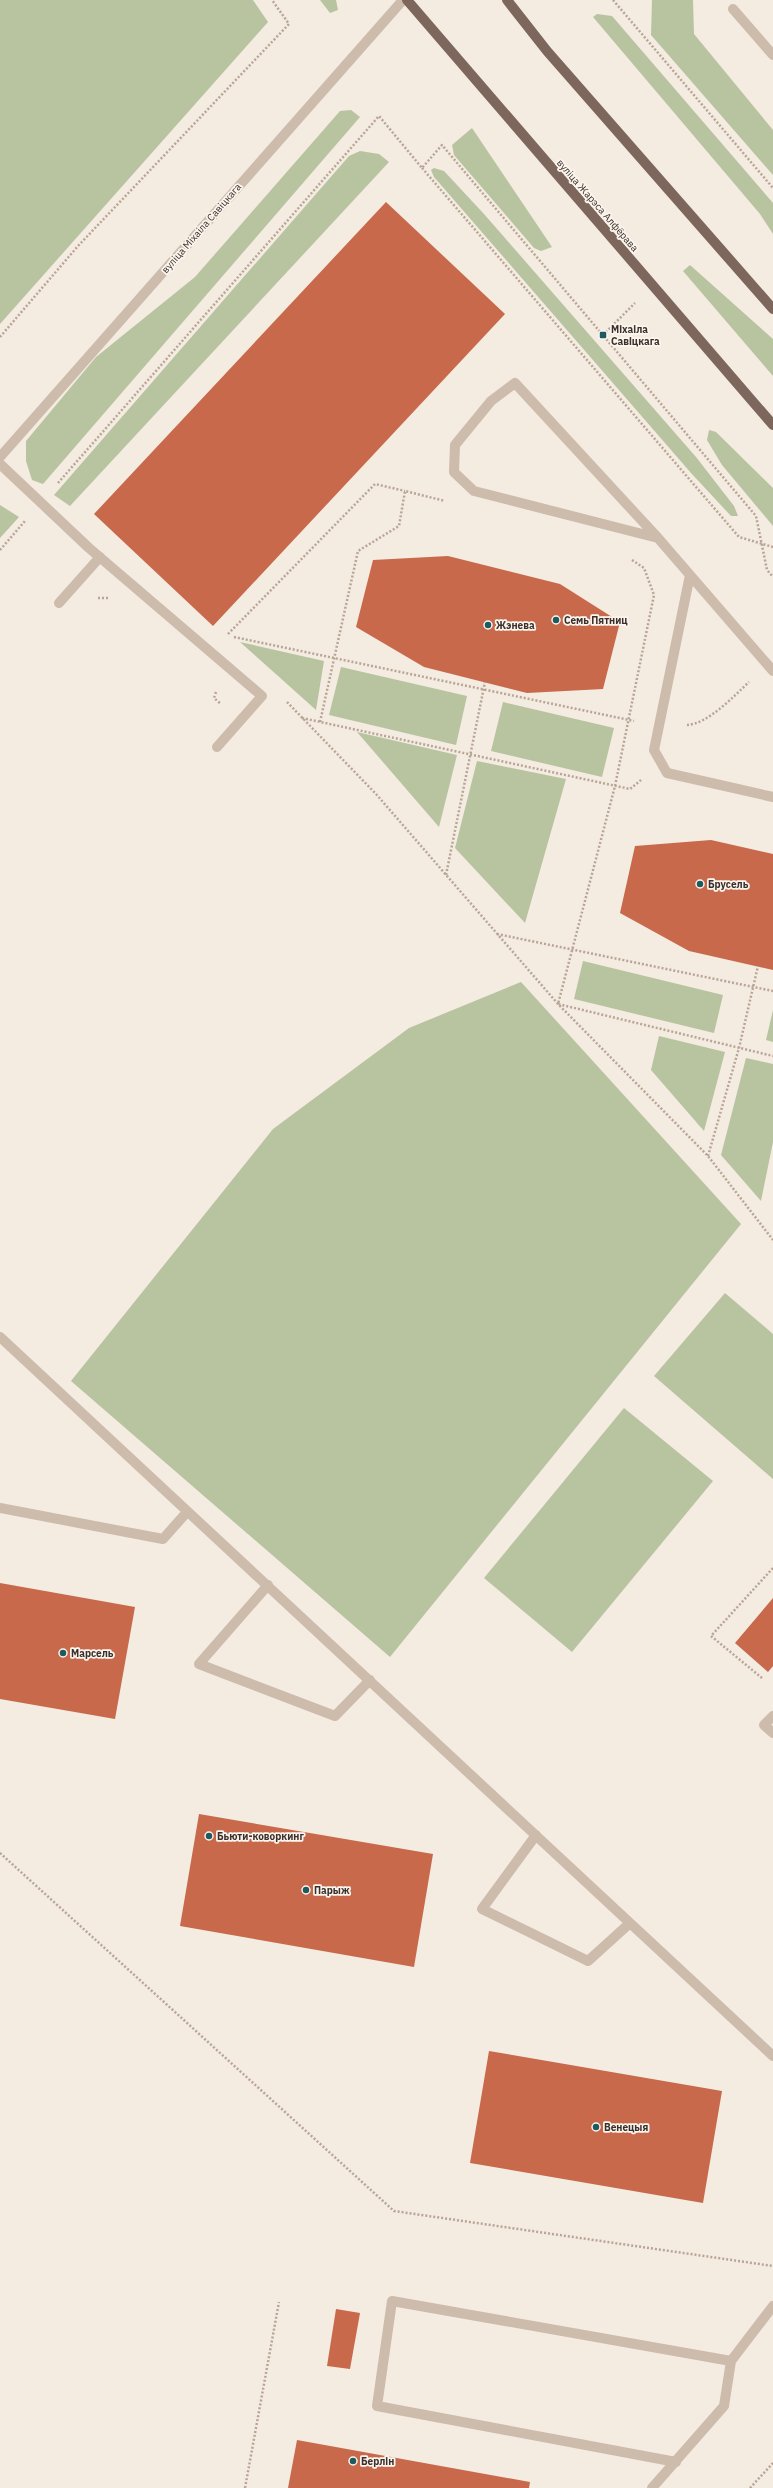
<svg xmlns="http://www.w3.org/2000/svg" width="773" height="2488" viewBox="0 0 773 2488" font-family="'IBM Plex Sans',sans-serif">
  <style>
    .green { fill: #b8c4a0 }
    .building { fill: #c8694b }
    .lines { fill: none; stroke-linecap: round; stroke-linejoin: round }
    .path { stroke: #b9a596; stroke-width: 2.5; stroke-dasharray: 2 2; stroke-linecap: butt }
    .minor { stroke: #cdbbac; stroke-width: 10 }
    .major { stroke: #7d675c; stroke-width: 10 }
    .poi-dot { fill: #1f5a5e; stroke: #fbf5ee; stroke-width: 1.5 }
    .labels { text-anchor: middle; stroke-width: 3.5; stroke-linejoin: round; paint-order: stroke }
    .street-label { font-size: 10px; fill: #3b302b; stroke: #fbf5ee }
    .poi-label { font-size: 10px; font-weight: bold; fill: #3b302b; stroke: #fbf5ee; text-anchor: start }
  </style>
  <rect width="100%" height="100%" fill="#f4ebe1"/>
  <path class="green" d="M0,0h253l15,22 -268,302z
    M320,0h16l2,10 -8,3z
    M652,0h41l1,34 79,96v45l-122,-140z
    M597,14l15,2 161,187v31l-13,-20 -167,-197z
    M351,110l9,7 -317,367 -11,-4 -6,-19v-20l70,-84 99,-80 145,-166z
    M472,128l80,119 -11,4 -7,-3 -80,-93 -2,-10z
    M360,151l19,3 10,8 -319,344 -16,-11 295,-339z
    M434,168l10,3 40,43 212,243 38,49 4,10h-7l-40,-43 -257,-296 -3,-7z
    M690,265l83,74v37l-90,-105z
    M709,430l7,2 57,56v38l-51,-61 -15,-25z
    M0,505l19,12 -19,21z
    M240,642l84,19 -8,49z
    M341,667l126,29 -11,49 -127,-30z
    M503,702l111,26 -12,49 -111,-26z
    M357,732l100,23 -18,72z
    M477,761l89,18 -41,144 -70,-75z
    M583,961l140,34 -9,38 -140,-34z
    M521,982l220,242 -351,433 -319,-276 202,-252 136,-101z
    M773,1010v32l-7,-2z
    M659,1036l66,16 -21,79 -53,-61z
    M746,1058l27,6v78l-12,59 -40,-46z
    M725,1293l48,41v145l-119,-103z
    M624,1408l89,73 -141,171 -88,-74z"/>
  <path class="building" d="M386,202l119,112 -292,312 -119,-112z
    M448,556l112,28 60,38 -17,67 -76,4 -103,-26 -68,-40 17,-67z
    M711,840l62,14v116l-84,-19 -69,-38 15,-67z
    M0,1583l135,24 -20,112 -115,-20z
    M773,1598v68l-5,6 -33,-29z
    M199,1814l234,40 -19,113 -234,-41z
    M489,2051l233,40 -19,112 -233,-40z
    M336,2309l24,4 -10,56 -23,-3z
    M297,2440l233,42 -1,6h-241z"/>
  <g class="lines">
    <path class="path" d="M613,0l160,188
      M422,168l317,369 34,10
      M603,335l32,-32
      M0,337l78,-91 211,-222 -17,-24
      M58,483l321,-367 43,52 20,-23 32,38 282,333 11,54 6,7
      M0,550l25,-29
      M632,560l12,8 10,27 -39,191 -57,218 215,52
      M98,598h10
      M228,634l147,-150 30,7
      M234,637l400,84
      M216,692l-2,6 7,6
      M287,702l89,92 182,210 150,152 65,84
      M302,718l328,71 11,-9
      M320,722l38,-171 41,-25 6,-35 40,10
      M687,725c21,-1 47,-29 62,-43
      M446,875l39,-193
      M497,934l276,57
      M708,1156l31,-108 19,-82
      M762,1678l-51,-42 62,-68
      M0,1853l394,358 379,55
      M245,2488l34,-186
      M750,2488l23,-25"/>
    <path class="minor" d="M733,9l40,46
      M0,457l403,-457
      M0,464l89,84 173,148 -45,51
      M658,538l-184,-47 -20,-19 1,-27 36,-44 24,-18 143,155 115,133
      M690,575l-36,175 13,23 106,24
      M59,603l41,-46
      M0,1337l773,719
      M0,1508l163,31 24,-27
      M268,1585l-69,79 136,52 35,-36
      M773,1716l-9,9 9,8
      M536,1835l-54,74 106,52 42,-38
      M731,2361l42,-55
      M652,2488l72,-82 7,-45 -339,-60 -15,105 299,56"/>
    <path class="major" d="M407,0l366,425
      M507,0l40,51 226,258"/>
  </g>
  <g class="poi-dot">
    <rect x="599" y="331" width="8" height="8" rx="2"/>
    <circle cx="556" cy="620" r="4"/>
    <circle cx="488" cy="625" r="4"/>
    <circle cx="700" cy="884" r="4"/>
    <circle cx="63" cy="1653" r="4"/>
    <circle cx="209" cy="1836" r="4"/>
    <circle cx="306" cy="1890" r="4"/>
    <circle cx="596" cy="2127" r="4"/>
    <circle cx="353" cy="2461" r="4"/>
  </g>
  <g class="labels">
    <g class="street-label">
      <text transform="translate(598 205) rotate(49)" y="4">вуліца Жарэса Алфёрава</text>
      <text transform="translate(201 228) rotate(-49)" y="4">вуліца Міхаіла Савіцкага</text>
    </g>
    <g class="poi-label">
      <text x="611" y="333">Міхаіла<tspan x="611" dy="12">Савіцкага</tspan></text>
      <text x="564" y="624">Семь Пятниц</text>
      <text x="496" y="629">Жэнева</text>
      <text x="708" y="888">Брусель</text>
      <text x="71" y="1657">Марсель</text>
      <text x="217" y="1840">Бьюти-коворкинг</text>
      <text x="314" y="1894">Парыж</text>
      <text x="604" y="2131">Венецыя</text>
      <text x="361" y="2465">Берлін</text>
    </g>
  </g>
</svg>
